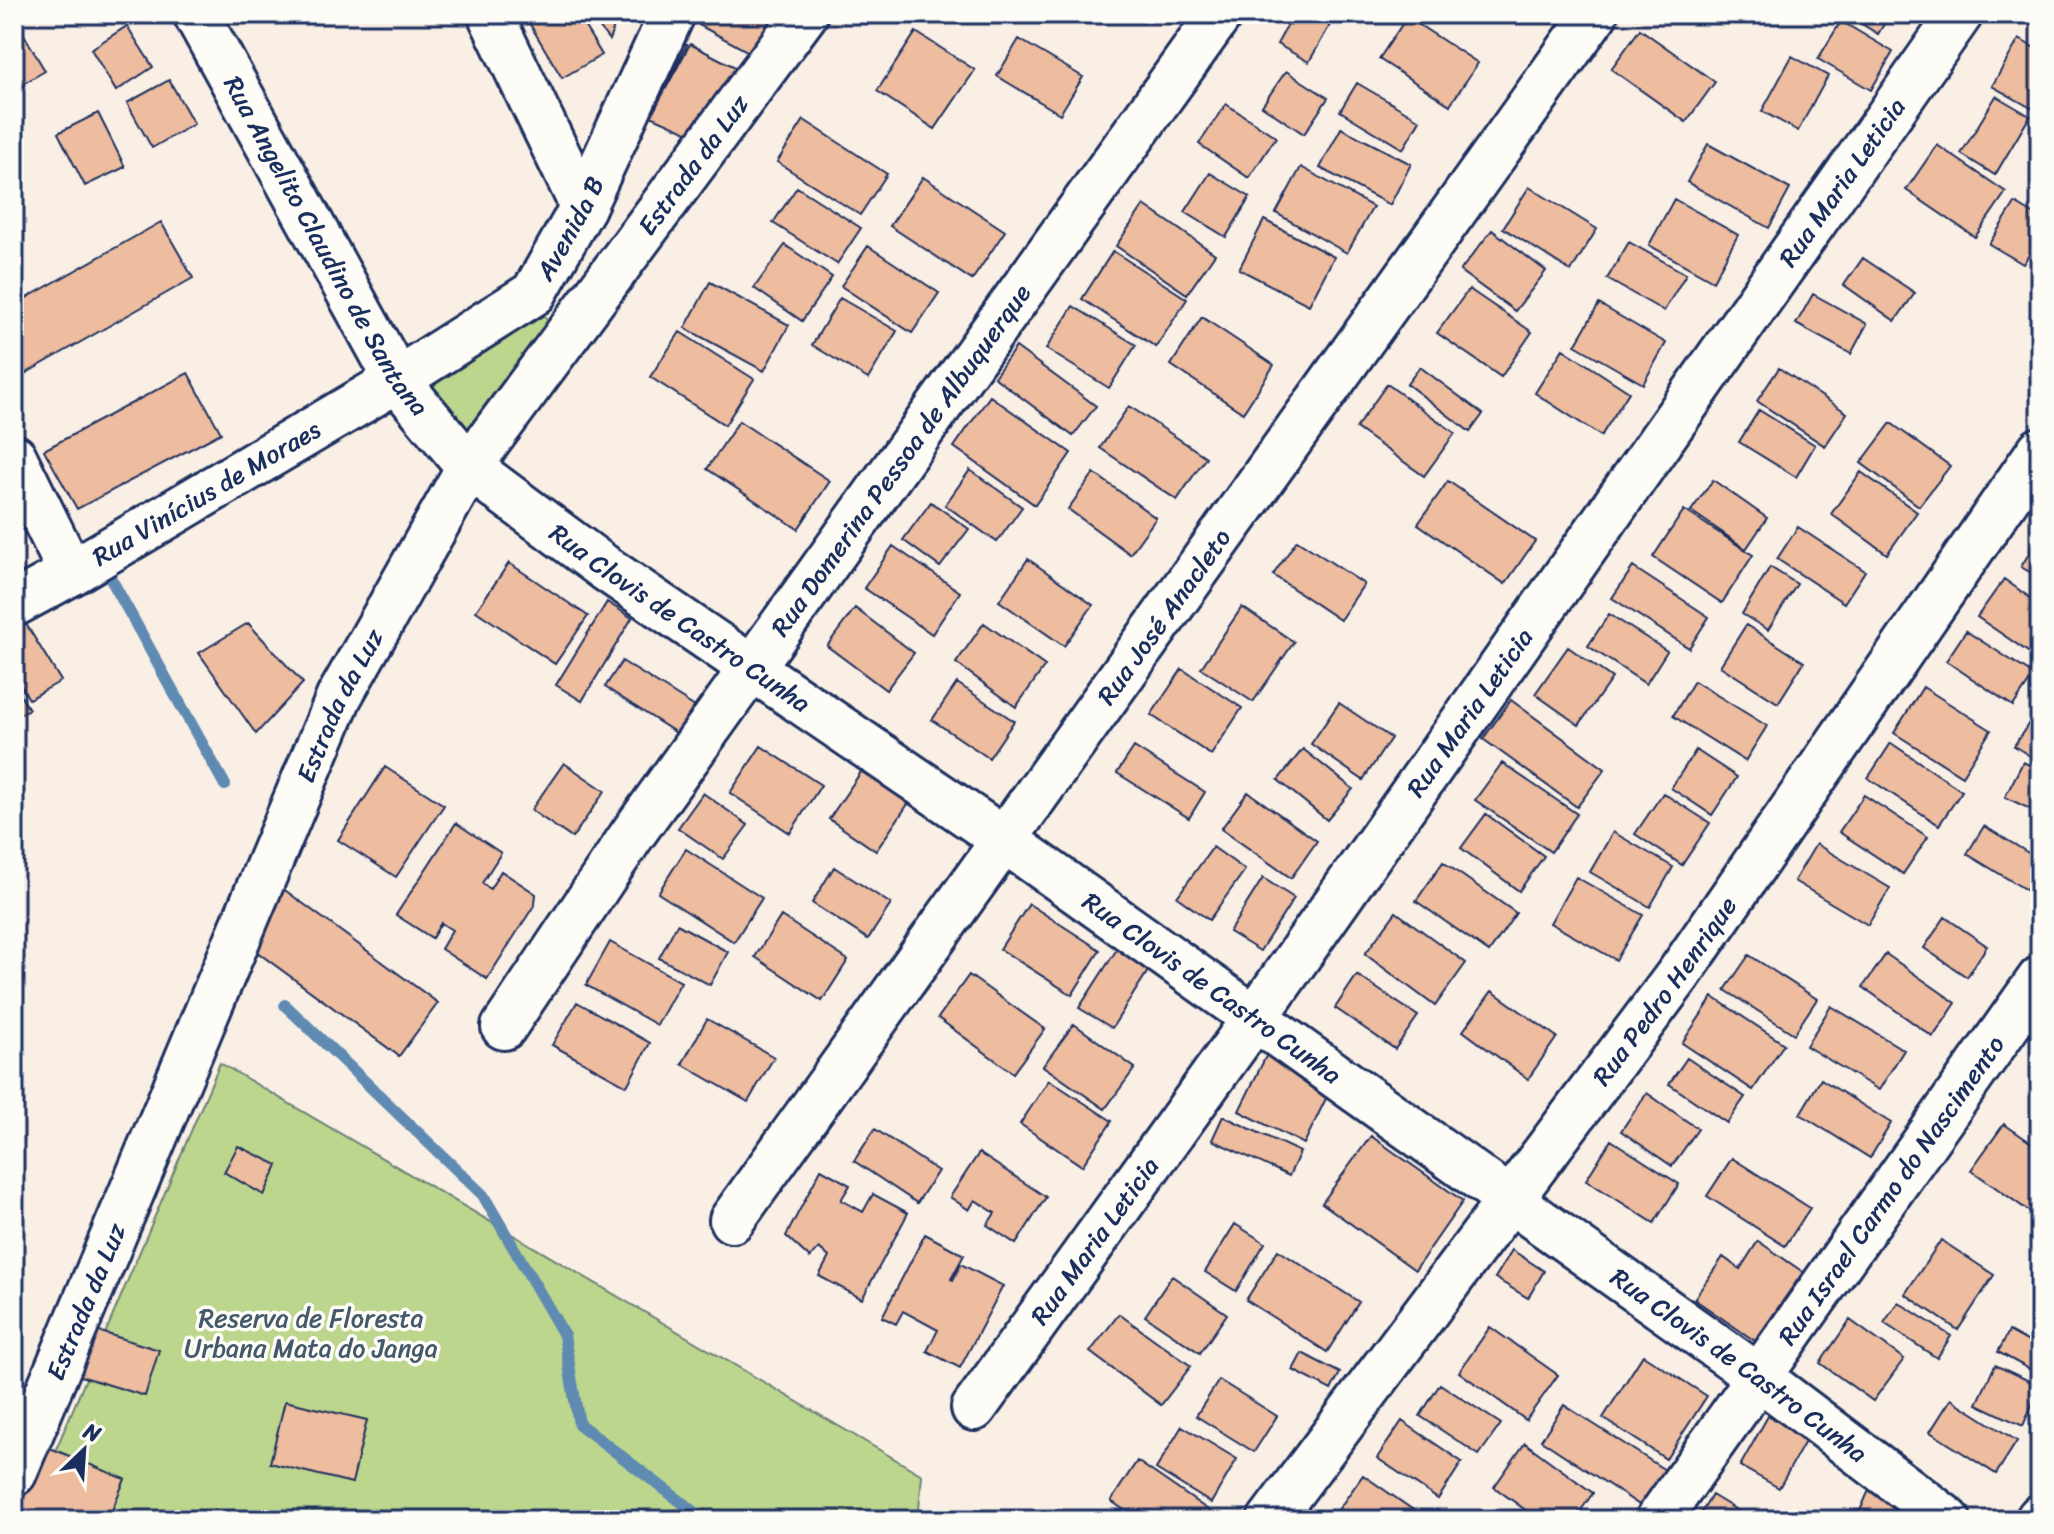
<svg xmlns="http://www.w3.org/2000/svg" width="2054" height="1534" viewBox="0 0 2054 1534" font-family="Sriracha,sans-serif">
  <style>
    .green { fill: #bdd68d; stroke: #6c8276; stroke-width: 2 }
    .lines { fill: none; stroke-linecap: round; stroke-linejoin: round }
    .stream { stroke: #5e8ab2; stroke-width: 12 }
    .building { fill: #eebc9f; stroke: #1b2f5e; stroke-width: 2 }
    .minor-casing { stroke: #1b2f5e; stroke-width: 50 }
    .major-casing { stroke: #1b2f5e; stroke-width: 50 }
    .minor { stroke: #fdfcf7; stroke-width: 44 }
    .major { stroke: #fdfcf7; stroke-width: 44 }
    .labels { text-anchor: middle; stroke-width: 7; stroke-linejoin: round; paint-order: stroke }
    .street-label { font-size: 26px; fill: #1b2f5e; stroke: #fdfcf7 }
    .park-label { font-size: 26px; fill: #44596a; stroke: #fdfcf7 }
  </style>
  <rect width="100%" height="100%" fill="#faefe5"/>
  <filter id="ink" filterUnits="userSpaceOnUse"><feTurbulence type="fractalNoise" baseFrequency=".0125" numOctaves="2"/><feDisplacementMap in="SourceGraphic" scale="16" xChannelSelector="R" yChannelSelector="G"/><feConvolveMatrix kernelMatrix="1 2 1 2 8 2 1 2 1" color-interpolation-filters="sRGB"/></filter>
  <g filter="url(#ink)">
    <path class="green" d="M532,302l25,29 -90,123 -60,-72z
      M220,1063l702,412 -4,45h-892z"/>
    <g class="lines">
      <path class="stream" d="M111,579l114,206
        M285,1005l198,190 81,140 15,89 126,96"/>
    </g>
    <path class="building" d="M528,14h49l25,41 -40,23 -37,-62z
      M589,14h30l-10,26z
      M705,14h75l-24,42 -57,-31z
      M986,14h18l-7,9z
      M1128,14h20l-6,9z
      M1282,14h45l7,4 -25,44 -32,-18 14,-25z
      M1846,14h44l-12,20z
      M1407,17l71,46 -28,42 -71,-46z
      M15,19l30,52 -31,18v-69z
      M1841,21l52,31 -22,38 -53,-31z
      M127,26l26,41 -37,24 -25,-42z
      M1640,29l75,53 -29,40 -75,-53z
      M916,32l59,38 -40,59 -58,-38z
      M668,35l19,10 -23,44 -19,-9z
      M1019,39l64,38 -23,37 -63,-38z
      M2019,39l21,12v46l-7,12 -41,-23z
      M690,44l47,24 -41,68 -45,-20z
      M1792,56l36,20 -30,55 -36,-20z
      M1286,71l42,27 -24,36 -42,-28z
      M169,80l25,44 -42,24 -25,-45z
      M1357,83l63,37 -17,29 -63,-38z
      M1996,96l34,20 -35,59 -34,-21z
      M1226,104l50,33 -27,41 -50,-34z
      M98,113l27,54 -40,19 -27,-53z
      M804,120l83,54 -27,41 -83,-53z
      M1341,128l70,36 -21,41 -70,-37z
      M1708,144l82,45 -21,39 -82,-46z
      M1937,145l69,47 -31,45 -69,-47z
      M1301,167l72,40 -26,46 -71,-40z
      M1210,173l40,24 -24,40 -41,-25z
      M923,177l82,54 -33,49 -82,-54z
      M797,187l64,41 -24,36 -64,-41z
      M1529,187l68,42 -26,42 -68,-43z
      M1674,199l64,36 -25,46 -64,-36z
      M2015,203l25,15v20l-17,26 -34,-20z
      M1144,205l71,49 -28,40 -71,-48z
      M1264,220l70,37 -25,48 -70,-36z
      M161,222l32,56 -179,102v-75z
      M1492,230l54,41 -31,40 -55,-40z
      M1629,242l57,32 -22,37 -57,-32z
      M785,245l47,32 -30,44 -48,-33z
      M868,246l71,47 -27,40 -71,-47z
      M1113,251l74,48 -31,48 -74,-48z
      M1863,258l52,35 -20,28 -51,-36z
      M710,282l79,43 -25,46 -79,-43z
      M1469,289l63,43 -31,45 -64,-44z
      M1813,294l54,30 -16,30 -55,-30z
      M840,298l57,33 -29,48 -56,-34z
      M1599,304l67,39 -23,41 -68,-39z
      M1073,306l63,39 -27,43 -63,-39z
      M1202,317l72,48 -31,48 -72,-48z
      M680,332l74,47 -29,46 -75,-48z
      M1016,347l80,59 -23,30 -79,-59z
      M1563,349l66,43 -28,44 -66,-43z
      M1420,367l63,47 -13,18 -63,-48z
      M1779,368l68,45 -22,33 -68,-45z
      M188,373l33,60 -144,76 -33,-59z
      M1387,384l68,49 -31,43 -68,-48z
      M990,396l81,57 -36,52 -81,-58z
      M1129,406l77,51 -29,43 -77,-52z
      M1759,410l56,35 -19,32 -57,-35z
      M739,421l91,60 -32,48 -91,-60z
      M1891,423l59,43 -31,40 -58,-43z
      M970,470l52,37 -25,35 -52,-37z
      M1861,472l56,40 -30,42 -56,-40z
      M1094,473l62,45 -26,36 -62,-45z
      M1713,480l54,38 -21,31 -55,-38z
      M1448,481l87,60 -30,43 -87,-60z
      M931,502l38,27 -29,38 -37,-27z
      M1684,510l69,45 -31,48 -69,-46z
      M1798,527l67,44 -21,32 -67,-44z
      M2040,535v43l-19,-11z
      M1297,540l67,44 -24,36 -67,-45z
      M893,546l67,46 -28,42 -68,-46z
      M1028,559l65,46 -29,41 -65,-45z
      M509,563l79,53 -33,48 -79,-53z
      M1633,567l76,50 -20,31 -77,-50z
      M1770,567l27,17 -29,46 -26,-16z
      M2004,579l36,26v55l-63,-43z
      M607,602l25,16 -50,83 -26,-16z
      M1242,607l52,35 -41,60 -52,-34z
      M855,608l59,45 -28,37 -59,-44z
      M18,611l43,70 -32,18 -15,-25v-61z
      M1609,614l58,37 -21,33 -58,-38z
      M248,623l55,60 -47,51 -57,-81z
      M984,623l61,43 -29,41 -60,-44z
      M1746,625l58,37 -26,41 -58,-37z
      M1966,631l68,44 -21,31 -67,-45z
      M1568,647l44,31 -33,47 -44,-31z
      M622,661l73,46 -17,27 -73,-47z
      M1182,669l60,39 -31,47 -60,-40z
      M1694,681l73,45 -22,35 -72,-45z
      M957,683l57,38 -25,37 -57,-38z
      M14,686l15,23 -15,9z
      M1923,687l68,43 -29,46 -68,-43z
      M1511,700l94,69 -28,38 -94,-68z
      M1339,703l52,35 -28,42 -52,-36z
      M2038,709l2,1v52l-26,-16z
      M1891,743l71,48 -23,34 -71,-47z
      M761,746l60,39 -31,48 -60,-40z
      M1134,747l71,45 -16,26 -72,-45z
      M1303,749l50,40 -26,31 -49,-40z
      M1696,750l41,27 -25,38 -41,-27z
      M2023,762l17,8v44l-35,-17z
      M564,763l41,28 -33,47 -41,-28z
      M1502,763l75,51 -26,38 -76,-52z
      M385,767l59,38 -48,72 -58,-37z
      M863,769l47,32 -34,50 -47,-32z
      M1248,792l69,49 -26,37 -70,-49z
      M703,793l45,32 -25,34 -45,-31z
      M1663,793l47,30 -28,42 -47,-31z
      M1864,795l64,42 -25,37 -64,-42z
      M1486,814l58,42 -25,35 -58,-43z
      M456,823l45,30 -19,30 8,6 11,-18 35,23 -1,10 -48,75 -46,-30 11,-19 -11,-7 -9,15 -36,-23z
      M1984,826l56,34v11l-12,20 -61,-37z
      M1613,832l60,35 -23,40 -60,-35z
      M1816,844l74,44 -22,37 -74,-44z
      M1213,847l32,23 -36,50 -32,-23z
      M686,849l76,49 -28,44 -76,-49z
      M1443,862l73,51 -27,39 -73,-51z
      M834,867l57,37 -23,35 -56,-36z
      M1576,877l67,38 -27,45 -66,-37z
      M1263,878l31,20 -34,53 -31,-19z
      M282,888l156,115 -39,53 -157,-115z
      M1029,904l71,46 -28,45 -72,-46z
      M1396,912l70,51 -31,43 -70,-52z
      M781,916l67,44 -26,41 -67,-44z
      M1945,917l42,29 -20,31 -43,-29z
      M677,924l51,28 -18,33 -51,-27z
      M610,942l71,40 -24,43 -71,-40z
      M1119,946l32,20 -39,62 -33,-20z
      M1886,954l70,49 -23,34 -70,-50z
      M1749,955l68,44 -23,35 -69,-44z
      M969,975l76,54 -32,44 -75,-55z
      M1357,975l61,41 -23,33 -60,-41z
      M1492,991l65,46 -29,42 -65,-48z
      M1713,997l71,47 -31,46 -71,-47z
      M577,1002l73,41 -23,43 -75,-41z
      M1831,1006l73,44 -25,40 -73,-44z
      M707,1019l67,38 -26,45 -66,-38z
      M1074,1024l61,44 -30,41 -62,-43z
      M1267,1054l65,32 -28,58 -65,-33z
      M1687,1058l58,39 -18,26 -58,-39z
      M1821,1079l70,44 -21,35 -70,-44z
      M1049,1080l63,41 -30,45 -62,-42z
      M1647,1093l51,36 -26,37 -51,-35z
      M1223,1116l77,36 -11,24 -77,-36z
      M2004,1124l36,25v70l-69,-49z
      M875,1129l63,42 -21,32 -63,-42z
      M1371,1136l92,65 -48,69 -93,-67z
      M1611,1140l68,44 -25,39 -68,-43z
      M238,1146l40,19 -14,30 -40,-23z
      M979,1153l67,44 -30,47 -29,-19 8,-12 -20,-13 -6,10 -19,-13z
      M1732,1158l78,50 -25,38 -78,-50z
      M821,1169l29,16 -9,15 22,12 10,-18 35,19 -46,86 -43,-23 10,-19 -10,-9 -9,10 -24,-22z
      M1235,1224l30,19 -29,48 -31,-19z
      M925,1234l39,21 -13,24 2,1 8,-16 42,22 -43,82 -33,-17 11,-21 -35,-19 -7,13 -14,-7z
      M1941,1240l53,35 -36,55 -53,-36z
      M1758,1241l45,31 -48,69 -61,-42 29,-42 17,12z
      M1278,1250l81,52 -32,50 -81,-52z
      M1512,1250l32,21 -16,27 -33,-20z
      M1172,1276l55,38 -27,39 -55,-37z
      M1898,1302l53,34 -14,22 -53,-35z
      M1119,1314l72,52 -30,39 -71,-53z
      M1850,1320l54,39 -31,42 -53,-38z
      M1490,1327l68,48 -32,45 -67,-48z
      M88,1328l71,22 -14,46 -71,-22z
      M2009,1331l31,17v27l-42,-23z
      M1302,1353l38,20 -9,17 -38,-20z
      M1643,1355l64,41 -41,63 -63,-41z
      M1995,1365l45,21 -17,40 -46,-22z
      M1219,1380l58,36 -23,36 -58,-36z
      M1440,1384l61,40 -22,31 -59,-39z
      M1951,1399l66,42 -21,33 -66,-42z
      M285,1401l82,19 -15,63 -82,-20z
      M1564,1405l101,65 -24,36 -100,-66z
      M1768,1416l39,22 -28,50 -39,-22z
      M1402,1421l60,41 -24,37 -61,-41z
      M1182,1426l55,33 -26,44 -55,-34z
      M38,1443l87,36 -17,41h-94v-21z
      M1525,1443l68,50 -19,27h-35l-45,-33z
      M1137,1461l74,51 -6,8h-66l-28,-19z
      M1363,1475l63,44 -1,1h-73l-14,-10z
      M1869,1490l38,18 -5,12h-46z
      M1712,1495l41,25h-56z"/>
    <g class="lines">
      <g class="minor-casing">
        <g id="minor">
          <path id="s1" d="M196,14l201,366 72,87 136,101 398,271 756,538 189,143"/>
          <path d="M490,14l93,193"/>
          <path d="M14,457l57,116"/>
          <path id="s2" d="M14,604l57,-31 326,-193 137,-87 49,-86 89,-193"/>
          <path id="s3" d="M504,1027l128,-192 588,-821"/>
          <path id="s4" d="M732,1220l863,-1206"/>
          <path id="s5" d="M974,1408l281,-390 705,-1004"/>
          <path id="s6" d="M1270,1520l409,-546 361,-524"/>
          <path id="s7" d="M1658,1520l382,-541"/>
          <path d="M2038,1520l2,-3"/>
        </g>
      </g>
      <g class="major-casing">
        <g id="major">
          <path id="s8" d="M14,1473l325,-776 130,-230 336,-453"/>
        </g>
      </g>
      <use href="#minor" class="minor"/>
      <use href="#major" class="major"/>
    </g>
  </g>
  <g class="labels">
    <g class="street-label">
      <text dy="9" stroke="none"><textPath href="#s8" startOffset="1482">Estrada da Luz</textPath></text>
      <text dy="9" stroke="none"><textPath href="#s5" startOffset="1502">Rua Maria Leticia</textPath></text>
      <text dy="9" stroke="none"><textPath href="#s2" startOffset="680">Avenida B</textPath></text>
      <text dy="9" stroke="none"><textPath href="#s1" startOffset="266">Rua Angelito Claudino de Santana</textPath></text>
      <text dy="9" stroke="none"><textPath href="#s3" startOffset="692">Rua Domerina Pessoa de Albuquerque</textPath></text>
      <text dy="9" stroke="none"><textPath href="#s2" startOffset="222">Rua Vinícius de Moraes</textPath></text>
      <text dy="9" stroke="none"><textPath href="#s4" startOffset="742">Rua José Anacleto</textPath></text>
      <text dy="9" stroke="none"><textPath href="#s1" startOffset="790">Rua Clovis de Castro Cunha</textPath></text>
      <text dy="9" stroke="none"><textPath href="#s8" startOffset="834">Estrada da Luz</textPath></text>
      <text dy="9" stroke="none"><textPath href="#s5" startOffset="854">Rua Maria Leticia</textPath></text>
      <text dy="9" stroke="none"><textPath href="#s1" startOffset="1438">Rua Clovis de Castro Cunha</textPath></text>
      <text dy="9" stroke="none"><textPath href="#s6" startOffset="660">Rua Pedro Henrique</textPath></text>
      <text dy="9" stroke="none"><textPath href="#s7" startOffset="404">Rua Israel Carmo do Nascimento</textPath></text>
      <text dy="9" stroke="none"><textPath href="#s5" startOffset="206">Rua Maria Leticia</textPath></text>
      <text dy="9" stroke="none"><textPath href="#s8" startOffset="186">Estrada da Luz</textPath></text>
      <text dy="9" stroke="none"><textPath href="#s1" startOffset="2086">Rua Clovis de Castro Cunha</textPath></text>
    </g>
    <g class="park-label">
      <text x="311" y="1327">Reserva de Floresta<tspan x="311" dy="30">Urbana Mata do Janga</tspan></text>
    </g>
  </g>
  <rect width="2054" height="1534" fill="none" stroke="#fdfcf7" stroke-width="48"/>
  <rect x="24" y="24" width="2006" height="1486" fill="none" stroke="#1b2f5e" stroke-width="3" filter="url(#ink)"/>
  <g transform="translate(84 1450) rotate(25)" stroke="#fdfcf7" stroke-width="6" paint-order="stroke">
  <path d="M0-6L14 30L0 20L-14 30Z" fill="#1b2f5e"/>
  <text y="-12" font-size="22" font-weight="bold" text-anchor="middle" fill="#1b2f5e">N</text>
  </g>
</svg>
